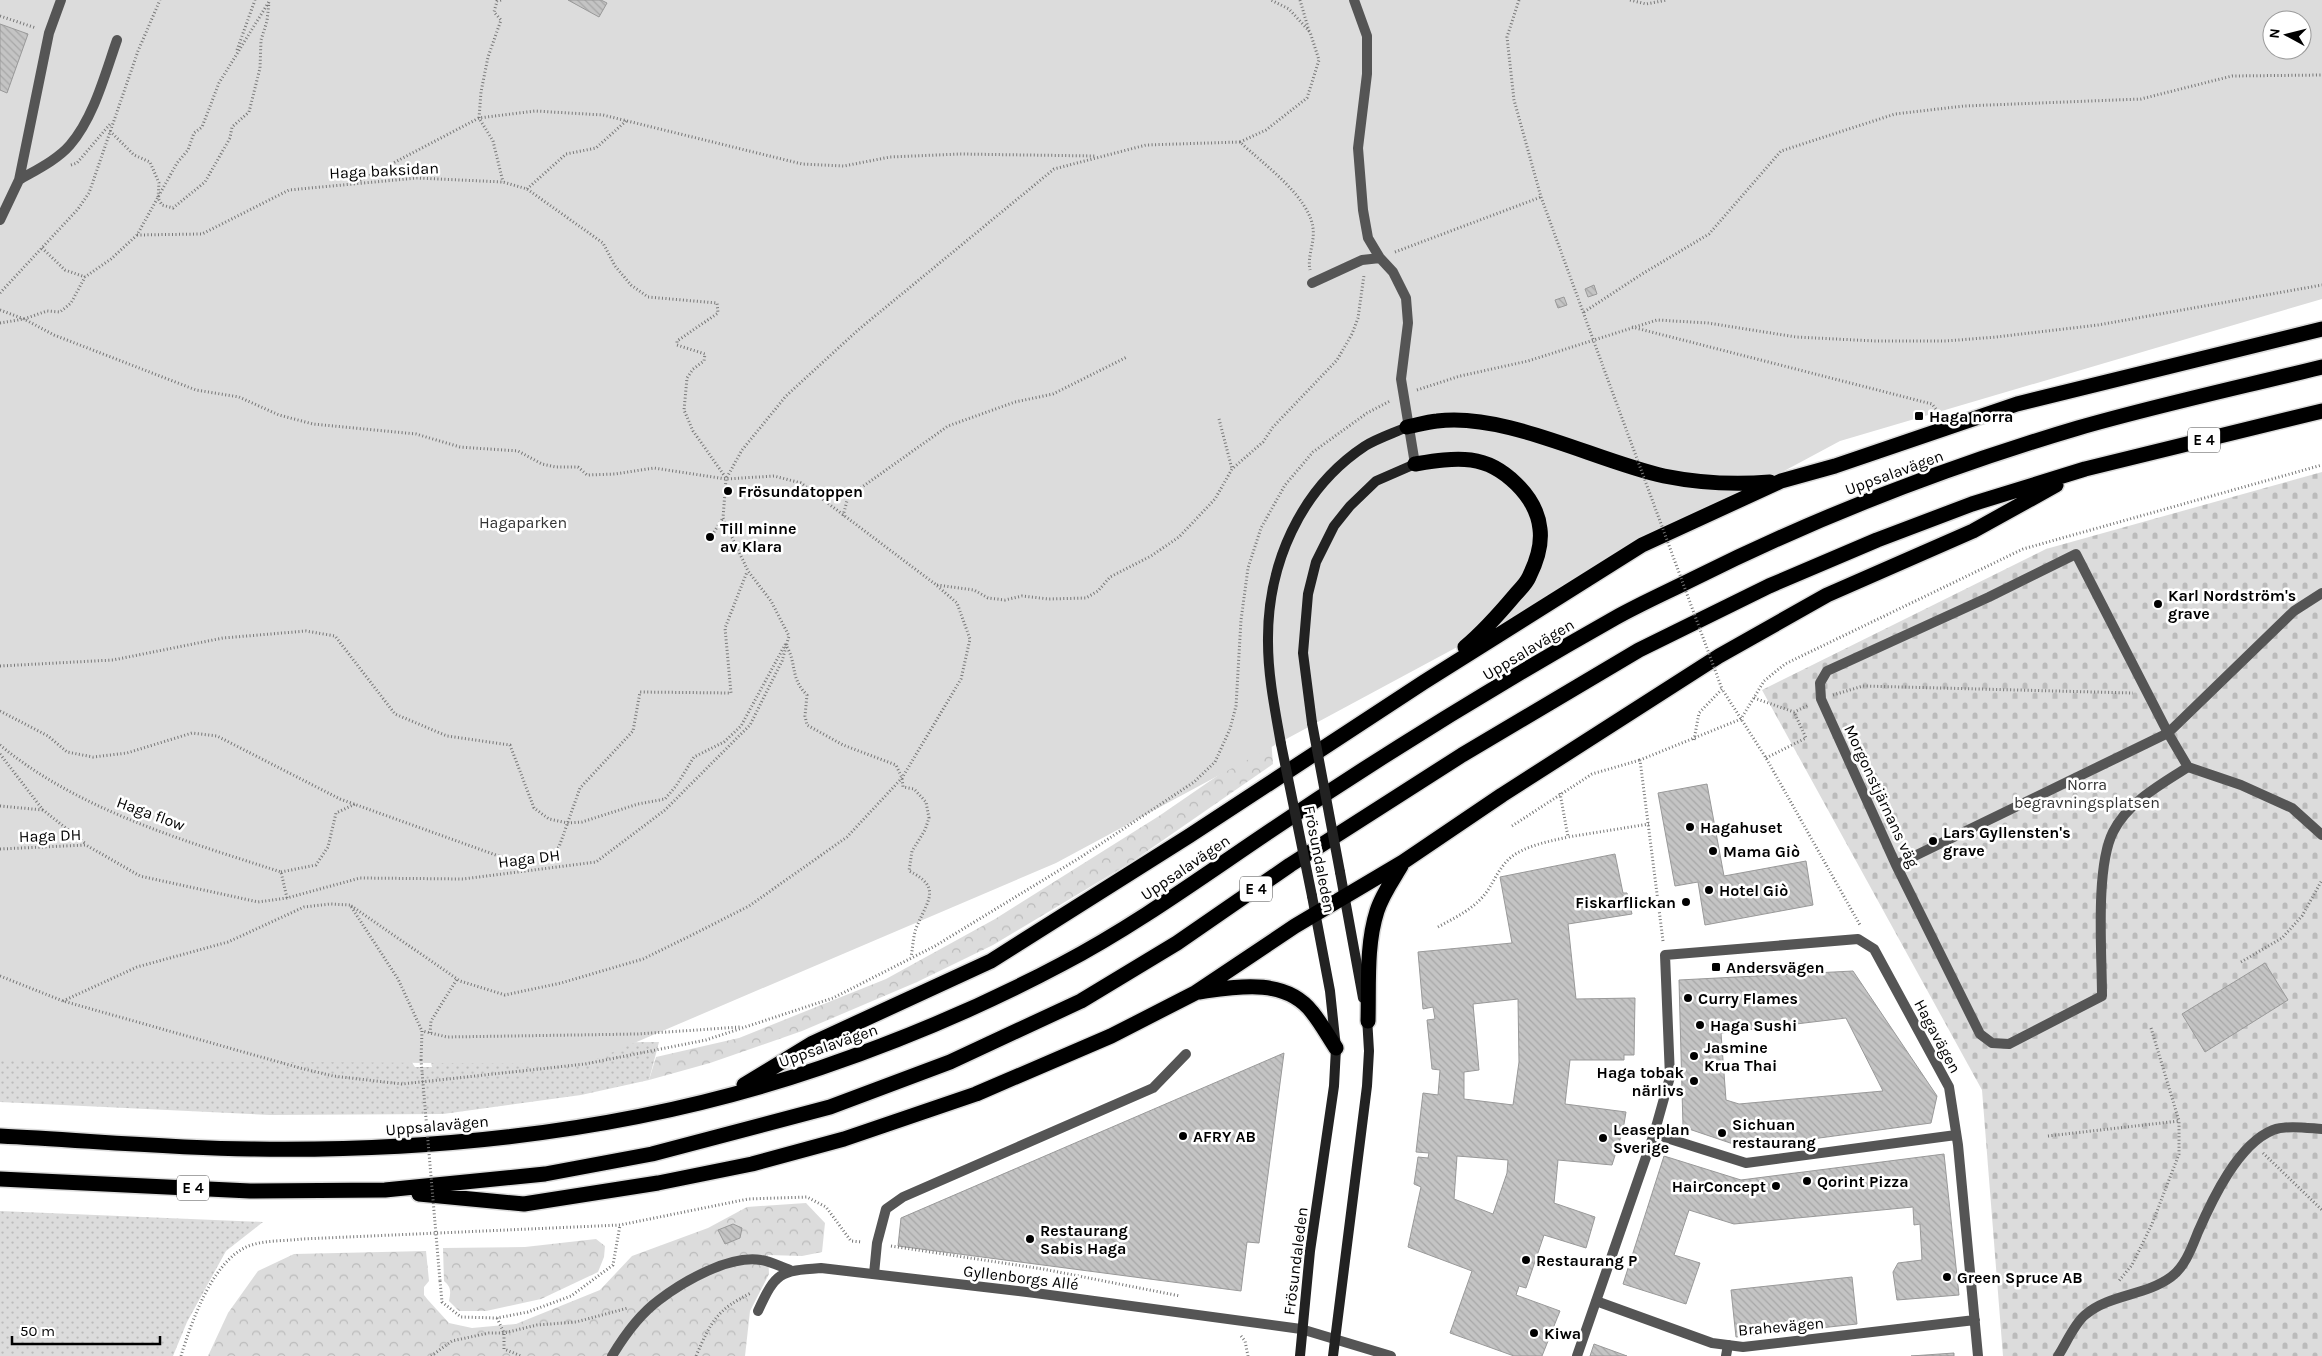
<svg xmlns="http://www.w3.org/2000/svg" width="2322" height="1356" viewBox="0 0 2322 1356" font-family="Karla,sans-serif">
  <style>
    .grass { fill: url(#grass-dots) }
    .forest { fill: url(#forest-crowns) }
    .cemetery { fill: url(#cemetery-stones) }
    .park { fill: #dcdcdc; fill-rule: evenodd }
    .building { fill: url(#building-back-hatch); stroke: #999; fill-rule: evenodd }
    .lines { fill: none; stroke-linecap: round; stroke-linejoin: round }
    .highway-casing { stroke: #dbdbdb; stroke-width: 18 }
    .path { stroke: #777; stroke-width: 3; stroke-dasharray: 1 2.5; stroke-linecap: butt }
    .lane { stroke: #555; stroke-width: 10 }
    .street { stroke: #555; stroke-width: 10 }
    .secondary { stroke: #222; stroke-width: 10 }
    .highway { stroke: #000; stroke-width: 15 }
    .path-bridge { stroke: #777; stroke-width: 3; stroke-dasharray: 1 2.5; stroke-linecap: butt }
    .secondary-bridge { stroke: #222; stroke-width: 10 }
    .poi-dot { fill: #000; stroke: #fff; stroke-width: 2 }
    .labels { text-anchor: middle; stroke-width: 5; stroke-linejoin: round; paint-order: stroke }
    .shield { fill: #fff; stroke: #4c4c4c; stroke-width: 1 }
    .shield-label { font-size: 15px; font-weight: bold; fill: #000 }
    .street-label { font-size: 16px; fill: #000; stroke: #fff }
    .poi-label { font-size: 16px; font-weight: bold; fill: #000; stroke: #fff; text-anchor: start }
    .park-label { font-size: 16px; fill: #333; stroke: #fff }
  </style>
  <defs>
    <pattern id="grass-dots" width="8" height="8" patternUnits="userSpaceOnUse" patternTransform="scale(1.25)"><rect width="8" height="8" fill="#dcdcdc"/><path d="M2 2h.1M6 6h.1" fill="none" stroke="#bbb" stroke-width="1.8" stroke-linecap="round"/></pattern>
    <pattern id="forest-crowns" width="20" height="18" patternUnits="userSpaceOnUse" patternTransform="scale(1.25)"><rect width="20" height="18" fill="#dcdcdc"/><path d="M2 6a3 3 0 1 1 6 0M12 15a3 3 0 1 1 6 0" fill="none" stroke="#bbb"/></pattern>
    <pattern id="cemetery-stones" width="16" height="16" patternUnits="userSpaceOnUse" patternTransform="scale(1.25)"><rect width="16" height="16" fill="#dcdcdc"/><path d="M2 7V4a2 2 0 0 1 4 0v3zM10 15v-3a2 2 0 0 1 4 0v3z" fill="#bbb"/></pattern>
    <pattern id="building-back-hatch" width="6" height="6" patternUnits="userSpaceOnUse" patternTransform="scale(1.25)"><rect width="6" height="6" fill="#c4c4c4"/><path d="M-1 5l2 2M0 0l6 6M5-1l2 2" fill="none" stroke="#a7a7a7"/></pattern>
  </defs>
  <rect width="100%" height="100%" fill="#fff"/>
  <path class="grass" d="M0,967l199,57 209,33 7,10h17l-2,-8 4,-15 225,-2 -10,38 -68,15 -138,19 -173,1 -270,-13z
    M0,1211l263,11 -37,29 -39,71 -14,34h-173z"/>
  <path class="forest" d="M1271,739l2,25 -143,99 -137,82 -76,37 -115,49 -92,32 -61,17 7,-23 83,-19 147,-59 109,-60 164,-103z
    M806,1203l19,20 -3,29 -20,4 -34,-1 1,19 -19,37 -5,45h-537l20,-43 30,-42 36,-17 132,-3 3,30 -5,6v8l4,5 21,23 23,5 44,-4 84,-34 32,-34 76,-28 39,-21z
    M596,1239l9,7 -1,11 -6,15 -57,27 -55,12h-27l-10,-10c2,-10 2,-14 -5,-20l-1,-33 82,-1z"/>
  <path class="cemetery" d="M2322,472v884h-319l-21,-266 -220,-400 284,-141z"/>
  <path class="park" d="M0,0h2322v299l-482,142 -784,422 -471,201 -585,-4zM2272,20h30v30h-30z"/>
  <path class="building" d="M568,0h33l6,3 -8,14z
    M0,24l28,10 -21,59 -7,-3z
    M1594,285l3,9 -9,3 -3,-8z
    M1564,297l3,8 -9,3 -3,-8z
    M1707,784l17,92 82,-15 7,44 -108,20 -7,-43 -23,4 -17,-93z
    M1615,854l8,39h4l5,21 -64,10 8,75 59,-1 -1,57h-10v5h-54l-5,44 61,8 -3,18 -11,35 -54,-5 -4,43 41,14 -9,31 -42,-13 -18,53 -7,-2 -3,9 44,16 -18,45h-28l-64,-23 22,-62 -64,-24 13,-60 -7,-3 4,-27 10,1 1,-5 -13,-1 7,-59 15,2 2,-25 -8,-1 -5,-49 8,-1 -2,-12 -10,2 -5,-57 94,-9 -12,-66zM1518,999l1,63 -6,43 -49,-6v-27l15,-2 -6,-66zM1457,1156l51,4 -1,13 -14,41 -39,-15z
    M2265,963l23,37 -83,52 -23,-38z
    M1853,971l84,125 -6,27 -186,25 -62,-21 -4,-147zM1846,1018l37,73 -144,13 -13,-4 -5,-67z
    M1284,1053l-25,190 -12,-1 -6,49 -343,-45 3,-28z
    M1944,1154l15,141 -62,5 -4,-28 5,-9 24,-3 -2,-36 -6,1 -1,-18 -179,17 -45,-14 -15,45 26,8 -14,41 -63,-20 41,-128 77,24z
    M733,1224l9,4 -2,10 -15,6 -7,-14z
    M1852,1277l5,47 -121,13 -5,-47z
    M1594,1344l33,12h-37z
    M1954,1353v3h-43z"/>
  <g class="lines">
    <g class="highway-casing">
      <path id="highway" d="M1407,427c10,-2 20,-5 30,-6 68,-9 159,40 227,55 35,7 70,9 106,6
        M1415,464c19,-3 37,-6 56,-4 32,4 66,37 69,69 2,16 -4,34 -11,48 -3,7 -9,12 -14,18 -16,19 -31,36 -50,52
        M1199,992c36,-5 86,-15 113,20 9,11 16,24 24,36
        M1368,1021c1,-36 -2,-76 9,-110 5,-16 15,-30 24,-45
        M744,1085l69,-42 178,-82 198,-125 235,-154 218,-137 139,-64 54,-15 182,-62 305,-75
        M0,1136c83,4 167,12 251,13 191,3 387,-19 569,-81 82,-28 165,-63 242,-104 74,-39 141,-88 211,-135 111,-75 225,-145 342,-211 25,-14 52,-26 78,-39 124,-62 253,-112 385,-151 80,-23 163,-41 244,-61
        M0,1179l250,12 135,-1 160,-16 107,-20 178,-47 120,-45 131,-61 96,-58 113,-78 172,-110 177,-105 130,-64 108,-46 95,-36 113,-35 237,-58
        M419,1194l105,10 134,-21 94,-19 92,-25 132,-45 135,-58 84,-43 100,-67 108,-64 99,-67 217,-139 108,-61 146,-64 83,-46"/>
    </g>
    <path class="path" d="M501,0l-4,1 -3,11 7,8 -13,37 -7,35 -2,26 14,23 10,41
      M1300,0l9,31
      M1519,0l-12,37 7,63 27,97 71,194
      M1630,0l16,4 21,-4
      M0,16l36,12
      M237,50l18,-50
      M110,131l24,24 16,7 9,21 -1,15 4,7 11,3 32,-26 25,-44 2,-11 17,-15 11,-44 1,-28 6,-19 2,-19
      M1240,142l26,-12 41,-32 12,-38 -9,-28 -21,-23 -18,-9
      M71,165l6,-2 34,-40
      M357,182l122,-64 56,-7 68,4 199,49 42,2 46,-9 70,-3 135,2
      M527,189l39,-35 30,-6 30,-27
      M137,235l65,-1 87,-44 128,-12 86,4 24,7 76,54 12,23 16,19 17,12 69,6 1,10 -41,28v4l28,9 -1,7 -11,8 -6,9 -3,32 9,21 33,47
      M42,248l23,22 20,7
      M1395,252l146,-55
      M0,293l78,-84 11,-16 49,-142 22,-51
      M0,310l24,9 30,16 142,55 43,7 40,18 34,9 103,10 44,13 58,4 24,13 14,3h22l9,8 28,-1 39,-6 72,11 48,-3 27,7 134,101 22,19 13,36 -9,40 -59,99 -55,59 -98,69 -57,29 -49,24 -82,24 -56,12 -45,-14 -110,-76
      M1584,312l58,-38 67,-40 72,-83 114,-37 69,-8 177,-7 91,-23 90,-1
      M0,323l24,-4 23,-8 13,1 11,-9 14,-26 26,-18 26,-24 40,-72 11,-13 6,-17 8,-6 17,-44 51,-83
      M1632,327l300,77 7,9
      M1417,390l43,-14 68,-15 129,-41 51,3 88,14 79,4h71l50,-4 102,-12 224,-40
      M1219,419l13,50
      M843,516l5,-19 100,-71 67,-24 38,-8 74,-37
      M712,535l11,-17
      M937,585l37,5 14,8 17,2 17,-4 27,3 37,-1 12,-7 12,-14 41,-21 28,-19 36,-38 17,-30 31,-27 10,-15 64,-67 15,-26 6,-16 6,-43
      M787,647c10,18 3,31 20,48l-2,21 2,9 36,20 53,20 6,13 1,9 11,2 12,13 3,16 -4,12 -13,21 -3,20c33,16 19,29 8,55 -4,9 -4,21 -6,31
      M0,666l113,-6 110,-22 83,-7 29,5 60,78 52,22 63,9 24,63 15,11 19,4 14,-1 56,-18 27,-5 11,-13 18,-29 30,-15 17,-16 45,-83
      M1833,695l30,-9 270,7
      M1754,698l40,14 15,-7
      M0,711l48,25 19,16 26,5 34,-4 65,-20 25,3 123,63 178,64 25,-1 16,-15 21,-59 53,-57 7,-39 91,1 -6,-65 22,-56
      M1694,740l5,-27 23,-24 44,69 94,167
      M0,745c78,65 185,96 281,127l6,26
      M0,754l43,56 43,34
      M1766,758l40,-20 -12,-26
      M1560,793l8,44 81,-13
      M0,806l43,4
      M1512,826l80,-52 48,-14
      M0,849l86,-4 54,31 118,26 29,-4 73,-20 103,1 133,-17 69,-52 85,-85 32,-64 7,-25 -18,-35 -23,-30 -25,-53 3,-39 16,-29 44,-54 72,-66 196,-161 92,-24 94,-3c22,21 69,54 73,86 2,15 -6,28 -3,42
      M281,872l35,-7 12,-18 8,-34 19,-9
      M1438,927c18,-10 38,-19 50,-37 9,-14 14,-29 31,-38 15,-8 32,-11 49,-15
      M1663,941l-23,-181 101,-41 23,-38 21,-17 238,-115 299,-84
      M2241,962l41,-24 20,-22 20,-36
      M0,976l63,25 237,67 33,8 69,8 183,-20 121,-24 127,-42 102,-52 146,-89 113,-75 21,-20 15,-33 6,-23 5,-86 7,-52 13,-40 24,-43 28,-33 54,-39 23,-12
      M63,1001l74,-34 91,-25 76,-35 26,-3 20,1 48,74 24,52
      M2151,1028l28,93
      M430,1033l1,-12 26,-42
      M421,1060l1,-29 25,6 191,-3 102,-7
      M2048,1136l131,-15v33l-27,70 -20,41 -14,17
      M2263,1153l59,57
      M891,1246l152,23 137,27
      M440,1281l2,21 19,15 36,1 31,-6 43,-16 42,-31 7,-40
      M497,1318l7,15v16l17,7
      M1241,1336l4,5 3,15
      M181,1356c11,-36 34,-103 74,-112 15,-4 32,-3 47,-5l318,-14 128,-26 59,-2 19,10 25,34 11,1
      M431,1356l21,-15 37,-8h15l33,-8 39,-3 52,-14
      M696,1356c15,-34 20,-46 55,-63"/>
    <path class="lane" d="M1354,0l13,36v38l-9,74 5,62 5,28 12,20 13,14 13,26 2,25 -7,56 14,85
      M19,180c17,-10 38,-20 51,-35 24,-28 35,-71 47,-105
      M0,220l19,-40 30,-147 12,-33
      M1312,283l50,-23 18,-2
      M2188,767c-27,17 -61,36 -75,65 -18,36 -11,122 -11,164l-93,48 -17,-1 -12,-9 -84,-169 -75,-166 -1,-16 7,-12 162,-74 87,-43 92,179 20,34 53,18 51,23 30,27
      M1896,865l272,-132 126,-122 28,-18
      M874,1274l3,-31 9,-34 17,-12 250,-109 33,-34
      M612,1356c12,-20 28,-42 47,-56 25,-19 70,-45 102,-40 9,1 20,7 29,10
      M1726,1356l2,-11
      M2058,1356c8,-12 16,-32 27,-41 25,-21 60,-19 86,-38 14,-10 21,-30 27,-45 14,-32 40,-88 75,-102 14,-5 34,-2 49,-1"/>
    <path class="street" d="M1654,1134l92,29 210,-28
      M1596,1301l116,42 31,4 232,-27
      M758,1311c18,-39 21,-40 63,-43l214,25 266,36 90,27
      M1577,1356l77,-222 16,-57 -5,-122 193,-16 16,10 75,138 9,58 20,211"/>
    <path class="secondary" d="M1312,723l-9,-70 5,-59 8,-32 18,-36 16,-20 26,-25 39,-17
      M1281,744c-6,-34 -13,-68 -13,-102 -1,-77 32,-153 97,-196 13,-8 29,-13 42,-19
      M1340,872l23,126
      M1300,1356l10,-105 24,-165 2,-38 -6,-57 -18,-95
      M1333,1356l34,-270 2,-35 -2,-34"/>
    <use href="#highway" class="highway"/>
    <path class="path-bridge" d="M1612,391l110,298
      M421,1060l19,221"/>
    <path class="secondary-bridge" d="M1312,723l28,149
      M1281,744l31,152"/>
  </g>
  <g class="poi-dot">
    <rect x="1914" y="411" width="10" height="10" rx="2.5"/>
    <circle cx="728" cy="491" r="5"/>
    <circle cx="710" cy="537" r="5"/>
    <circle cx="2158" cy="604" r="5"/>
    <circle cx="1690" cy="827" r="5"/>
    <circle cx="1933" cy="841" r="5"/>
    <circle cx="1713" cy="851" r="5"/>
    <circle cx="1709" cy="890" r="5"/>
    <circle cx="1686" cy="902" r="5"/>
    <rect x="1711" y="962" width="10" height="10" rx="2.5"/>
    <circle cx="1688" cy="998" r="5"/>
    <circle cx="1700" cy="1025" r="5"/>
    <circle cx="1694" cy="1056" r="5"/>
    <circle cx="1694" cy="1081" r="5"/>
    <circle cx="1722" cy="1133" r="5"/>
    <circle cx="1183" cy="1136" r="5"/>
    <circle cx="1603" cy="1138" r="5"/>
    <circle cx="1807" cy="1181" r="5"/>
    <circle cx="1776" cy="1186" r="5"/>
    <circle cx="1030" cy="1239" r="5"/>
    <circle cx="1526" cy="1260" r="5"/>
    <circle cx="1947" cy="1277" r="5"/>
    <circle cx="1534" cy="1333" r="5"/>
  </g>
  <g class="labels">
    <g class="shield">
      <rect x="2188" y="427.5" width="32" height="25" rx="4"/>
      <rect x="1240" y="876.5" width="32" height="25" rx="4"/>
      <rect x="177" y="1175.5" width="32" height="25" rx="4"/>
    </g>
    <g class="shield-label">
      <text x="2204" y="445">E 4</text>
      <text x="1256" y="894">E 4</text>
      <text x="193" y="1193">E 4</text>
    </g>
    <g class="street-label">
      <text transform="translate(384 170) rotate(-3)" y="6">Haga baksidan</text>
      <text transform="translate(1894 472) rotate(-20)" y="6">Uppsalavägen</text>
      <text transform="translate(1528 649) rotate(-31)" y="6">Uppsalavägen</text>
      <text transform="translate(1882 796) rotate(65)" y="6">Morgonstjärnans väg</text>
      <text transform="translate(151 813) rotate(20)" y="6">Haga flow</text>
      <text transform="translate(50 835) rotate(-2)" y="6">Haga DH</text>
      <text transform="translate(529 858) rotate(-7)" y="6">Haga DH</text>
      <text transform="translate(1320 859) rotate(79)" y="6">Frösundaleden</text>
      <text transform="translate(1185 867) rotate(-34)" y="6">Uppsalavägen</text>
      <text transform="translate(1938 1036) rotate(62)" y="6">Hagavägen</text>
      <text transform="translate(828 1045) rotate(-19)" y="6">Uppsalavägen</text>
      <text transform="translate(437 1125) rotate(-5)" y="6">Uppsalavägen</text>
      <text transform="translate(1295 1261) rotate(-83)" y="6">Frösundaleden</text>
      <text transform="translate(1021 1277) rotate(7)" y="6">Gyllenborgs Allé</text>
      <text transform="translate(1781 1326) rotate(-5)" y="6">Brahevägen</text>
    </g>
    <g class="poi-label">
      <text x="1929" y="422">Haga norra</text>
      <text x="738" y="497">Frösundatoppen</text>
      <text x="720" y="534">Till minne<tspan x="720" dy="18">av Klara</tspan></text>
      <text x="2168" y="601">Karl Nordström's<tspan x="2168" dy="18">grave</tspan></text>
      <text x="1700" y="833">Hagahuset</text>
      <text x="1943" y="838">Lars Gyllensten's<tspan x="1943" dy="18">grave</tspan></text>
      <text x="1723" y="857">Mama Giò</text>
      <text x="1719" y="896">Hotel Giò</text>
      <text x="1676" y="908" text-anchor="end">Fiskarflickan</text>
      <text x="1726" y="973">Andersvägen</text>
      <text x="1698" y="1004">Curry Flames</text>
      <text x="1710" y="1031">Haga Sushi</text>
      <text x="1704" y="1053">Jasmine<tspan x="1704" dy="18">Krua Thai</tspan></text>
      <text x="1684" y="1078" text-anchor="end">Haga tobak<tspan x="1684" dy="18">närlivs</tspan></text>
      <text x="1732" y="1130">Sichuan<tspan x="1732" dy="18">restaurang</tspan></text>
      <text x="1613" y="1135">Leaseplan<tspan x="1613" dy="18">Sverige</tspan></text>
      <text x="1193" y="1142">AFRY AB</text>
      <text x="1817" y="1187">Qorint Pizza</text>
      <text x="1766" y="1192" text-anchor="end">HairConcept</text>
      <text x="1040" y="1236">Restaurang<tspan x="1040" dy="18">Sabis Haga</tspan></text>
      <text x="1536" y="1266">Restaurang P</text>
      <text x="1957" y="1283">Green Spruce AB</text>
      <text x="1544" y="1339">Kiwa</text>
    </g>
    <g class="park-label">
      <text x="523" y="528">Hagaparken</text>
      <text x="2087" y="790">Norra<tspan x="2087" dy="18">begravningsplatsen</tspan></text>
    </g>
  </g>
  <g transform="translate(2287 35) rotate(277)"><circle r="24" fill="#ffffff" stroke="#999999"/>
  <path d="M0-4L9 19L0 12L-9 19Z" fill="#000000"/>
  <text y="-8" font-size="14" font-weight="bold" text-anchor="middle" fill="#000000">N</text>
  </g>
  <path d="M12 1336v8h148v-8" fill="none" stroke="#000000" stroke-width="2.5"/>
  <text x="20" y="1336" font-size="15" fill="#000000" stroke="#ffffff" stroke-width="4" paint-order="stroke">50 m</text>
</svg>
